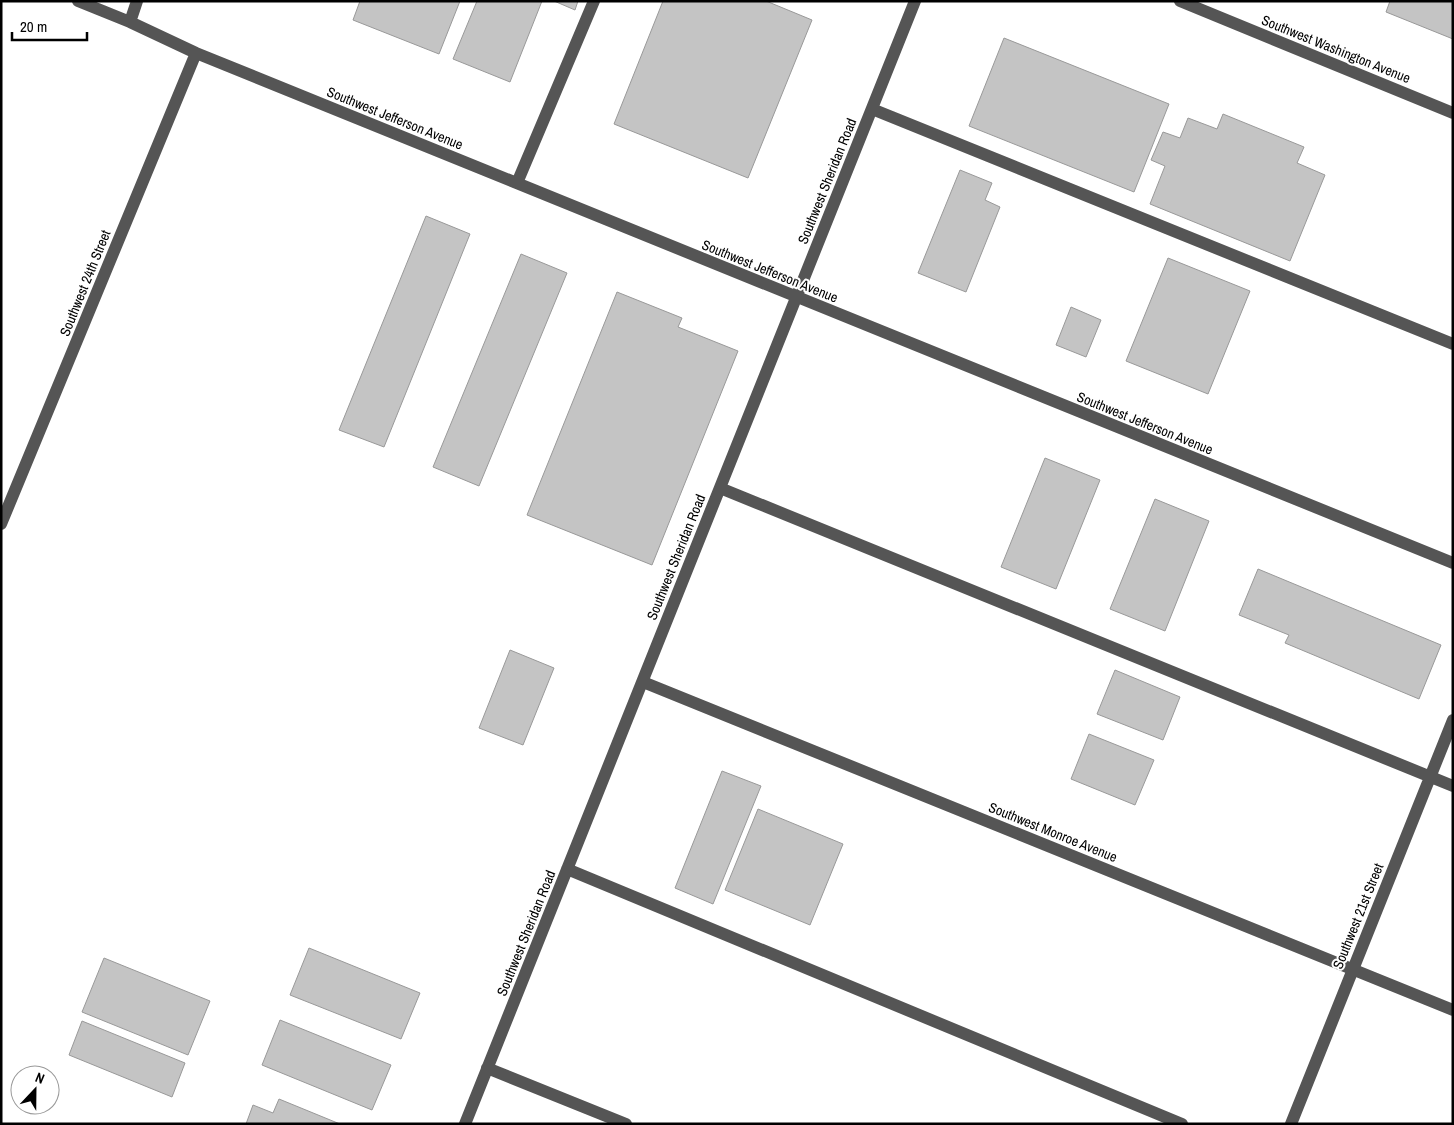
<svg xmlns="http://www.w3.org/2000/svg" width="1454" height="1125" viewBox="0 0 1454 1125" font-family="'Archivo Narrow',sans-serif">
  <style>
    .building { fill: #c4c4c4; stroke: #999 }
    .lines { fill: none; stroke-linecap: round; stroke-linejoin: round }
    .minor { stroke: #555; stroke-width: 12 }
    .labels { text-anchor: middle; stroke-width: 4; stroke-linejoin: round; paint-order: stroke }
    .street-label { font-size: 14px; fill: #000; stroke: #fff }
  </style>
  <rect width="100%" height="100%" fill="#fff"/>
  <path class="building" d="M360,1h100l-21,53 -86,-34z
    M477,1h65l-32,81 -57,-23z
    M554,1h24l-3,9z
    M663,1h103l46,19 -64,158 -134,-54z
    M1390,1h63v38l-67,-27z
    M1004,38l165,66 -35,88 -165,-66z
    M1223,114l81,33 -7,16 28,12 -35,86 -140,-57 15,-38 -14,-6 12,-28 17,6 8,-20 29,11z
    M960,170l32,13 -7,17 15,7 -34,85 -48,-19z
    M426,216l44,18 -86,213 -45,-17z
    M521,254l46,19 -88,213 -46,-19z
    M1168,258l82,33 -42,103 -82,-33z
    M617,292l65,26 -4,9 60,24 -86,214 -125,-50z
    M1071,307l30,13 -15,37 -30,-12z
    M1045,458l55,22 -44,109 -55,-22z
    M1155,499l54,22 -44,110 -55,-22z
    M1258,569l183,76 -22,54 -134,-56 4,-8 -50,-20z
    M510,650l44,18 -31,77 -44,-17z
    M1115,670l65,27 -17,43 -66,-26z
    M1089,734l65,26 -19,45 -64,-26z
    M722,771l39,15 -48,118 -38,-16z
    M758,809l85,35 -33,81 -85,-35z
    M309,948l111,45 -19,46 -111,-44z
    M104,958l106,43 -22,54 -106,-43z
    M280,1020l111,45 -19,45 -110,-45z
    M82,1021l103,42 -13,34 -103,-42z
    M279,1099l61,25h-94l7,-19 20,8z"/>
  <g class="lines">
    <path class="minor" d="M78,1l52,21 66,31 1257,510
      M1180,1l273,112
      M130,22l7,-21
      M872,109l581,235
      M517,183l77,-182
      M720,488l733,298
      M1,524l195,-471
      M643,682l810,328
      M567,869l615,255
      M487,1068l139,56
      M465,1124l450,-1123
      M1291,1124l162,-404"/>
  </g>
  <g class="labels">
    <g class="street-label">
      <text transform="translate(1336 49) rotate(22)" y="5">Southwest Washington Avenue</text>
      <text transform="translate(395 118) rotate(22)" y="5">Southwest Jefferson Avenue</text>
      <text transform="translate(827 181) rotate(-68)" y="5">Southwest Sheridan Road</text>
      <text transform="translate(770 271) rotate(22)" y="5">Southwest Jefferson Avenue</text>
      <text transform="translate(85 283) rotate(-68)" y="5">Southwest 24th Street</text>
      <text transform="translate(1145 423) rotate(22)" y="5">Southwest Jefferson Avenue</text>
      <text transform="translate(676 557) rotate(-68)" y="5">Southwest Sheridan Road</text>
      <text transform="translate(1053 832) rotate(22)" y="5">Southwest Monroe Avenue</text>
      <text transform="translate(1358 916) rotate(-68)" y="5">Southwest 21st Street</text>
      <text transform="translate(526 933) rotate(-68)" y="5">Southwest Sheridan Road</text>
    </g>
  </g>
  <rect width="1454" height="1125" fill="none" stroke="#000000" stroke-width="5"/>
  <g transform="translate(35 1090) rotate(22)"><circle r="24" fill="#ffffff" stroke="#999999"/>
  <path d="M0-4L9 19L0 12L-9 19Z" fill="#000000"/>
  <text y="-8" font-size="14" font-weight="bold" text-anchor="middle" fill="#000000">N</text>
  </g>
  <path d="M12 32v8h75v-8" fill="none" stroke="#000000" stroke-width="2.5"/>
  <text x="20" y="32" font-size="15" fill="#000000" stroke="#ffffff" stroke-width="4" paint-order="stroke">20 m</text>
</svg>
